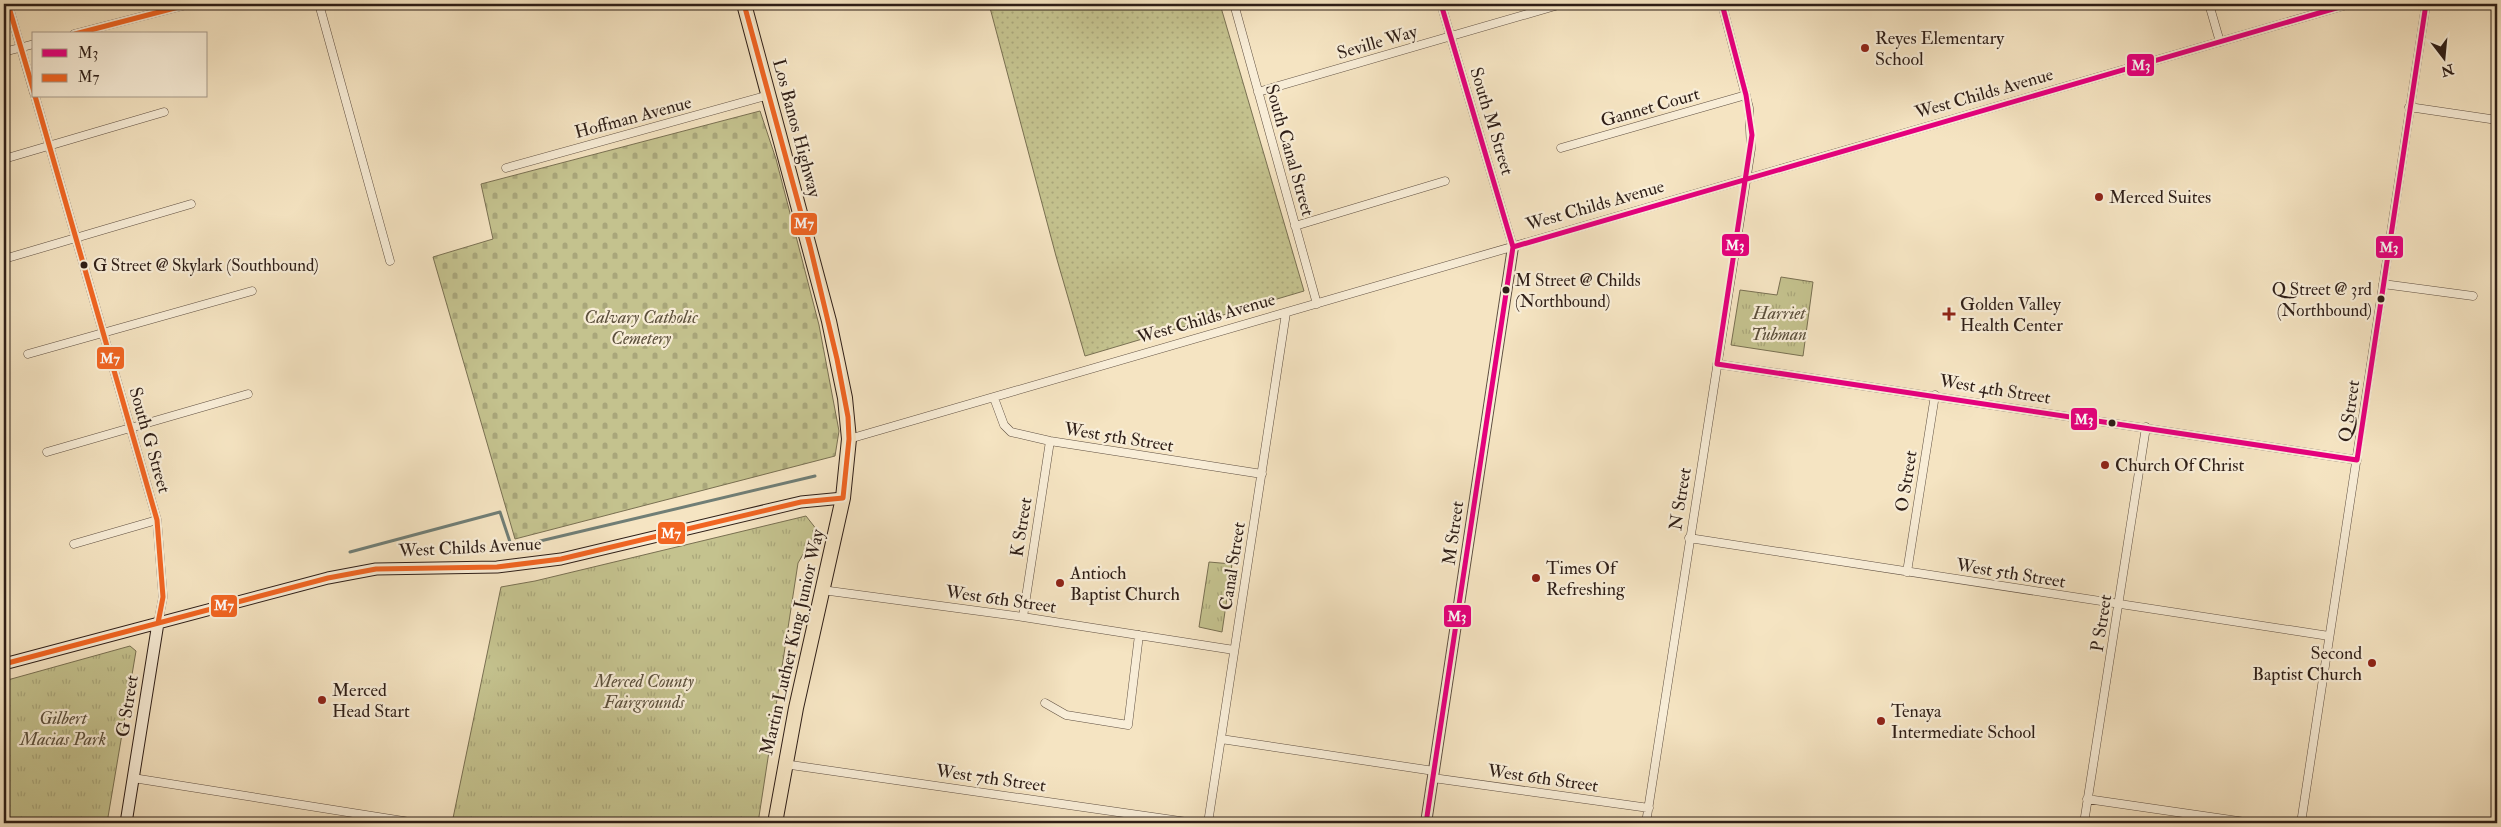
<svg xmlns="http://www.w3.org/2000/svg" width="2501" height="827" viewBox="0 0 2501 827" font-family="'IM FELL Double Pica',serif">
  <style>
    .grass { fill: url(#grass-dots); stroke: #797052 }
    .cemetery { fill: url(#cemetery-stones); stroke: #797052 }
    .park { fill: url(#park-tufts); stroke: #797052 }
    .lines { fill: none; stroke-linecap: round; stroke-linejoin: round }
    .stream { stroke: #707e76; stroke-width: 3 }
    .minor-casing { stroke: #605042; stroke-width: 9 }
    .tertiary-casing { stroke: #605042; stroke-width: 12 }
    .secondary-casing { stroke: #2e1e17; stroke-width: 13 }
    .trunk-casing { stroke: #2e1e17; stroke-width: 16 }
    .minor { stroke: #f8edd7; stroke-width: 8 }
    .tertiary { stroke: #f8edd7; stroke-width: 10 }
    .secondary { stroke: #f8edd7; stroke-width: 11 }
    .trunk { stroke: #f5e4c2; stroke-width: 14 }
    .bus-1-casing { stroke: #f8edd7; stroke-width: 9 }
    .bus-2-casing { stroke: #f8edd7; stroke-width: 9 }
    .bus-1 { stroke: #e5007d; stroke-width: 5 }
    .bus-2 { stroke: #f26522; stroke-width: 5 }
    .poi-dot { fill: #8f2418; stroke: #f8edd7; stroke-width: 2 }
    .bus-dot { fill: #2e1e17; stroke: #f8edd7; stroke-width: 2 }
    .labels { text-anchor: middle; stroke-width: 4.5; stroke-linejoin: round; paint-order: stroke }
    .bus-label { font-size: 17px; fill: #2e1e17; stroke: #f8edd7; text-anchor: start }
    .poi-label { font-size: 18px; fill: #2e1e17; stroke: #f8edd7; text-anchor: start }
    .street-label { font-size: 18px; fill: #2e1e17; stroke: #f8edd7 }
    .park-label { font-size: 18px; font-style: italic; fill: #5b4f3b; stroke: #f8edd7 }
    .line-badge { stroke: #f8edd7; stroke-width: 2 }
    .badge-label { font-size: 14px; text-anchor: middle; font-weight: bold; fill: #fff }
  </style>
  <defs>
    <pattern id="grass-dots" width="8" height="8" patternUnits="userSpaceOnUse" patternTransform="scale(1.25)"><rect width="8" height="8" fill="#c4c28e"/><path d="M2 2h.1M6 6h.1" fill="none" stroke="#a9a67a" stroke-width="1.8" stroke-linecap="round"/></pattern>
    <pattern id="cemetery-stones" width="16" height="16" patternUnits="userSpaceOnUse" patternTransform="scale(1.25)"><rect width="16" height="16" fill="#c4c28e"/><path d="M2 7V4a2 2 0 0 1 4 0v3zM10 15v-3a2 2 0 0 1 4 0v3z" fill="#a9a67a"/></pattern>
    <pattern id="park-tufts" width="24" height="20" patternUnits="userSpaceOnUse" patternTransform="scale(1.25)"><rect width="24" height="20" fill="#c4c28e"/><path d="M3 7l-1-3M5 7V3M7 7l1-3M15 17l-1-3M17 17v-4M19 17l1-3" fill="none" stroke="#a9a67a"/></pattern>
  </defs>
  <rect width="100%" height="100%" fill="#f5e4c2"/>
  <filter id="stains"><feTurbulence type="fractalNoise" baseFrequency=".004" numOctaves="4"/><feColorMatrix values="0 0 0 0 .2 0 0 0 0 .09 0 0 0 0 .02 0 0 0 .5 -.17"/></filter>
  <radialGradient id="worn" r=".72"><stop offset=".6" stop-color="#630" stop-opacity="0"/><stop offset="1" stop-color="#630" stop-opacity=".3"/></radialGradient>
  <path class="grass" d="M989,4h231l84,287 -219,65 -29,-100z"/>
  <path class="cemetery" d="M760,111l16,48 43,166 20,106 -4,25 -320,83 -82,-282 60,-18 -12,-55z"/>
  <path class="park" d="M1781,277l32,5 -10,74 -72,-11 9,-55 37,5z
    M806,516l11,14 -19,33 -40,260h-306l49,-236 34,-6z
    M1209,562l23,2 -10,68 -23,-5z
    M130,646l6,5 -29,172h-103v-142z"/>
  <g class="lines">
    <path class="stream" d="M350,552l150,-40 10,30 9,4 296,-70"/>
    <g class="minor-casing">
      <path id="minor" d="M8,4l26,89
        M319,4l71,257
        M1234,4l83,300
        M1441,4l72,243
        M2209,4l11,38
        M74,34l116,-30
        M4,52l30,-8
        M1258,92l304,-88
        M35,96l122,424 6,77 -5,26
        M2409,107l88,13
        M1561,148l185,-53
        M4,159l160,-47
        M506,168l263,-73
        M1295,226l150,-45
        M4,259l187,-55
        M2383,284l90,12
        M28,354l224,-63
        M1717,364l640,96
        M994,398l10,27 7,7 39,9 212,33
        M849,439l1501,-435
        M47,452l201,-58
        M1689,538l640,98
        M74,544l83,-24
        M1907,572l28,-177
        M822,590l201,27 211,33
        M1023,617l27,-176
        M1045,703l21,12 62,10 11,-90
        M1221,739l213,32
        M784,764l410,59
        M133,778l283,45
        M1433,778l216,30
        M2087,799l165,24
        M1208,823l78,-510
        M1646,823l105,-674 -2,-41 -27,-104
        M2084,823l62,-396
        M2301,823l125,-819"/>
    </g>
    <g class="tertiary-casing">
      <path id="tertiary" d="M1426,823l87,-576"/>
    </g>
    <g class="secondary-casing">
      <path id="secondary" d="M4,664l324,-86 48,-9 121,-2 64,-8 240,-57 42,-4
        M126,823l32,-200"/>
    </g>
    <g class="trunk-casing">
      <path id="trunk" d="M744,4l85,317 16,77 4,41 -6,59 -47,210 -21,115"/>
    </g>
    <use href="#minor" class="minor"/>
    <use href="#tertiary" class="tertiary"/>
    <use href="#secondary" class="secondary"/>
    <use href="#trunk" class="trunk"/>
    <g class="bus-1-casing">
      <path id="bus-1" d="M1722,4l24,91 6,40 -35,229 640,96 69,-456
        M1513,247l837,-243
        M1426,823l87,-576 -72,-243"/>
    </g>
    <g class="bus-2-casing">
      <path id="bus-2" d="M8,4l26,88
        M75,34l115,-30
        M35,96l122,424 6,77 -5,26
        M4,664l324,-86 48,-9 121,-2 64,-8 240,-57 42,-4 6,-59 -1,-22 -11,-58 -27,-113 -66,-242"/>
    </g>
    <use href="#bus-1" class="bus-1"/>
    <use href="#bus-2" class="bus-2"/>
  </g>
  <g class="poi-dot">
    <circle cx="1865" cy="48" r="5"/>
    <circle cx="2099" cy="197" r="5"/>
    <path d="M1946.5 306.5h5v5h5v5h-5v5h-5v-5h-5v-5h5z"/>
    <circle cx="2105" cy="465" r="5"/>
    <circle cx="1536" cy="578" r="5"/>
    <circle cx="1060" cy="583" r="5"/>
    <circle cx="2372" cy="663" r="5"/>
    <circle cx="322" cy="700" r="5"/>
    <circle cx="1881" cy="721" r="5"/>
  </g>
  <g class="bus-dot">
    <circle cx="84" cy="265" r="4.5"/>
    <circle cx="1506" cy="290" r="4.5"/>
    <circle cx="2381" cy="299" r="4.5"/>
    <circle cx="2112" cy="423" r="4.5"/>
  </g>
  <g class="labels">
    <g class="bus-label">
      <text x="93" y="271">G Street @ Skylark (Southbound)</text>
      <text x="1515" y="286">M Street @ Childs<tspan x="1515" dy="21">(Northbound)</tspan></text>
      <text x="2372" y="295" text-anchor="end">Q Street @ 3rd<tspan x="2372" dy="21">(Northbound)</tspan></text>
    </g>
    <g class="poi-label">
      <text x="1875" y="44">Reyes Elementary<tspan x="1875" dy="21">School</tspan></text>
      <text x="2109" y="203">Merced Suites</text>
      <text x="1960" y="310">Golden Valley<tspan x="1960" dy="21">Health Center</tspan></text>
      <text x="2115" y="471">Church Of Christ</text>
      <text x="1546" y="574">Times Of<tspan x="1546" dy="21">Refreshing</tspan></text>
      <text x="1070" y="579">Antioch<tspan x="1070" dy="21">Baptist Church</tspan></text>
      <text x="2362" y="659" text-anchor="end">Second<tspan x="2362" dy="21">Baptist Church</tspan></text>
      <text x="332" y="696">Merced<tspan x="332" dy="21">Head Start</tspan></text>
      <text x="1891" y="717">Tenaya<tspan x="1891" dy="21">Intermediate School</tspan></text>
    </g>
    <g class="street-label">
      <text transform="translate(1377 42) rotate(-16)" y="6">Seville Way</text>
      <text transform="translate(1984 93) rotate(-16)" y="6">West Childs Avenue</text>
      <text transform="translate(1650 107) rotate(-16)" y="6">Gannet Court</text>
      <text transform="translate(633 117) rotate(-15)" y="6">Hoffman Avenue</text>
      <text transform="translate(1492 121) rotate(73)" y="6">South M Street</text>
      <text transform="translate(797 128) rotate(75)" y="6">Los Banos Highway</text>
      <text transform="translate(1290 150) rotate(74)" y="6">South Canal Street</text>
      <text transform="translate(1595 205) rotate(-16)" y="6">West Childs Avenue</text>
      <text transform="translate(1206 318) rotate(-16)" y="6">West Childs Avenue</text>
      <text transform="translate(1995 389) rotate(9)" y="6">West 4th Street</text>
      <text transform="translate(2349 411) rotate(-82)" y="6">Q Street</text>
      <text transform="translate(1119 437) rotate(9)" y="6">West 5th Street</text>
      <text transform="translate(150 440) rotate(74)" y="6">South G Street</text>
      <text transform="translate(1906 481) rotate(-81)" y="6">O Street</text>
      <text transform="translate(1680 499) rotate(-81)" y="6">N Street</text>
      <text transform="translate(1021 527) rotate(-81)" y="6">K Street</text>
      <text transform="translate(1453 533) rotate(-82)" y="6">M Street</text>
      <text transform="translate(470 547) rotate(-3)" y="6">West Childs Avenue</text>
      <text transform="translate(1232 566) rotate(-81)" y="6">Canal Street</text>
      <text transform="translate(2011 573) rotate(9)" y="6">West 5th Street</text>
      <text transform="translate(1001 599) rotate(8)" y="6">West 6th Street</text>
      <text transform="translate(2101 623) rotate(-81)" y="6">P Street</text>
      <text transform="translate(792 642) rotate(-77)" y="6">Martin Luther King Junior Way</text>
      <text transform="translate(127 706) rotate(-81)" y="6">G Street</text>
      <text transform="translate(991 778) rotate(8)" y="6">West 7th Street</text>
      <text transform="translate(1543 778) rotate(8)" y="6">West 6th Street</text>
    </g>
    <g class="park-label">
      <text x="1779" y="319">Harriet<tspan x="1779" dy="21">Tubman</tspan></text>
      <text x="641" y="323">Calvary Catholic<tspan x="641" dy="21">Cemetery</tspan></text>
      <text x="644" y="687">Merced County<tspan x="644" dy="21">Fairgrounds</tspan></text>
      <text x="63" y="724">Gilbert<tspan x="63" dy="21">Macias Park</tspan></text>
    </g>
  </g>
  <g class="line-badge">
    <rect x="2126" y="53" width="29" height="24" rx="5" fill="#e5007d"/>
    <rect x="790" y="212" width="28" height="24" rx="5" fill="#f26522"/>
    <rect x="1721" y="233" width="29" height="24" rx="5" fill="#e5007d"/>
    <rect x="2375" y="235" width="29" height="24" rx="5" fill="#e5007d"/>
    <rect x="96" y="346" width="29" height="24" rx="5" fill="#f26522"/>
    <rect x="2070" y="407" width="28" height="24" rx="5" fill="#e5007d"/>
    <rect x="657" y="521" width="29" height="24" rx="5" fill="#f26522"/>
    <rect x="210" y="594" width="28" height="24" rx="5" fill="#f26522"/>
    <rect x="1443" y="604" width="29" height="24" rx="5" fill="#e5007d"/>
  </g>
  <g class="badge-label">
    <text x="2141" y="70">M3</text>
    <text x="804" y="228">M7</text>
    <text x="1735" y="250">M3</text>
    <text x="2389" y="252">M3</text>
    <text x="110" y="363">M7</text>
    <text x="2084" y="424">M3</text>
    <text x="671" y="538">M7</text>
    <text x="224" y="610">M7</text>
    <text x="1457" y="621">M3</text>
  </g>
  <rect width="2501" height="827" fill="none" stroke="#f5e4c2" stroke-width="20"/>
  <rect x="5" y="5" width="2491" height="817" fill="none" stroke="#2e1e17" stroke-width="2.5"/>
  <rect x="10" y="10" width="2481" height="807" fill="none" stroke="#2e1e17"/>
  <rect x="32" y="32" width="175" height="65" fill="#f8edd7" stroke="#a79a8a"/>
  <rect x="42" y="49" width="25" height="8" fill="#e5007d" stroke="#a79a8a"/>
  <text x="78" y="58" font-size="15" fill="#2e1e17">M3</text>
  <rect x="42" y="74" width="25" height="8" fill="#f26522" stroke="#a79a8a"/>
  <text x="78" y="82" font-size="15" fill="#2e1e17">M7</text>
  <g transform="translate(2444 58) rotate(164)" stroke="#f8edd7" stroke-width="4" paint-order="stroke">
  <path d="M0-4L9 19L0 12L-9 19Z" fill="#2e1e17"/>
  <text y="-8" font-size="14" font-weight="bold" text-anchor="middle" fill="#2e1e17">N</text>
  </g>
  <rect width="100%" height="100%" filter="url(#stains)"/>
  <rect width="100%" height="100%" fill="url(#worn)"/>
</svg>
